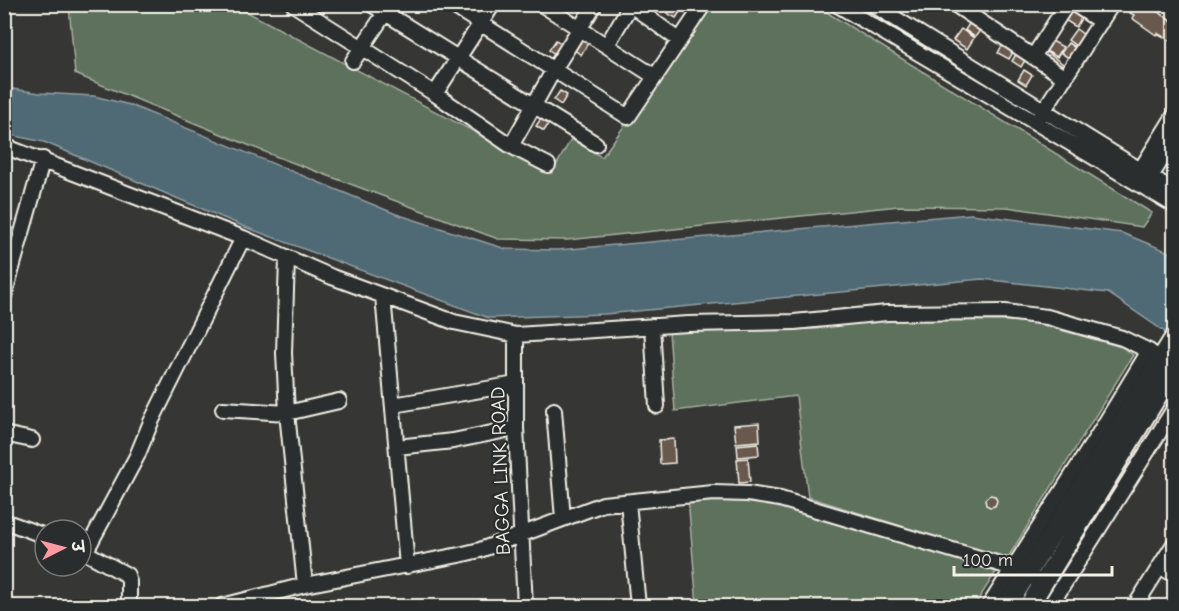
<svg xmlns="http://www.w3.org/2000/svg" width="1179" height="611" viewBox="0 0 1179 611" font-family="'Comic Neue','Playpen Sans Deva',sans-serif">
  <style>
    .green { fill: #5d715b; stroke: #a8b1a2; stroke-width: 1.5 }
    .water { fill: #506975; stroke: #929fa3; stroke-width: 1.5 }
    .building { fill: #67594e; stroke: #f4f1e8; stroke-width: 1.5 }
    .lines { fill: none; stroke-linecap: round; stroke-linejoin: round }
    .minor-casing { stroke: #f4f1e8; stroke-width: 18 }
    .major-casing { stroke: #f4f1e8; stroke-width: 22 }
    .minor { stroke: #2a2d2e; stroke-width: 14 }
    .major { stroke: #2a2d2e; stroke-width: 18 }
    .labels { text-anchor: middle; stroke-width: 4.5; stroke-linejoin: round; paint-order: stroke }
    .street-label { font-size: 20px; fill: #f4f1e8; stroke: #2a2d2e }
  </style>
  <rect width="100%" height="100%" fill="#363634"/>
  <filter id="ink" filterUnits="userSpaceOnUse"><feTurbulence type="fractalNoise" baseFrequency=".0167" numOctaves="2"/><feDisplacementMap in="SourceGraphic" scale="12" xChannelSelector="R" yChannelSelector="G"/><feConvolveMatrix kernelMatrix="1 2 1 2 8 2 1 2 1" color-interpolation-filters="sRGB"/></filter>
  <g filter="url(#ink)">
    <path class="green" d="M69,5h165l318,168 19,-34 31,18 109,-152h104l337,208 -10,14 -135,-20 -108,-1 -332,34 -69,-1 -223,-83 -200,-82z
      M869,319l159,2 94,26 11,8 -126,204 -199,-62 -12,-101 -121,15 -6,-79 147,-3z
      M688,498l68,3 63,14 179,54 -24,37h-277z"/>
    <path class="water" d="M5,88l35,5 54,3 36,9 266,109 110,35 52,1 413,-36 151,19 52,21v84l-66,-45 -126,-14 -377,35 -116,4 -244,-91 -201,-85 -39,-8z"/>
    <path class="building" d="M672,4l10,5 -6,9 -9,-5z
      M1134,4h12l28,18v13l-3,6 -14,-8 -1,2 -24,-17 2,-3 -4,-2z
      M1071,10l11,7 -6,10 -11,-7z
      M971,21l11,7 -7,9 -10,-7z
      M961,29l13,9 -7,11 -14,-9z
      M1076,29l11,8 -8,11 -11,-8z
      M580,37l8,6 -7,12 -9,-7z
      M556,40l9,6 -7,10 -9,-6z
      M1052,41l11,6 -6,10 -11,-6z
      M1004,42l11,6 -6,11 -11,-6z
      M1068,43l11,7 -7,10 -11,-7z
      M1018,51l9,6 -6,10 -9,-6z
      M1046,52l20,14 -5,7 -20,-14z
      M1024,70l8,5 -6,10 -8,-5z
      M560,91l7,4 -6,10 -7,-5z
      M544,114l8,5 -8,12 -8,-5z
      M759,423l1,18 -24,2 -2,-18z
      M674,439l1,24 -15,1 -1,-24z
      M758,443l1,12 -21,2 -1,-12z
      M748,458l2,24 -11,1 -2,-24z
      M990,495l5,1 2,5 -2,5 -5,1 -4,-2 -1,-6z"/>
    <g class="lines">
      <g class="minor-casing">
        <path id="minor" d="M293,4l142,90 76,52 37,19
          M371,4l225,140
          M450,4l178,113 76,-113
          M541,4l113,72
          M836,4l338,201
          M872,4l302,187
          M954,4l111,74
          M1074,4l27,18
          M631,5l48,35
          M607,45l24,-41
          M1033,57l34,-53
          M353,61l38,-57
          M435,94l58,-90
          M1040,116l72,-112
          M4,146l239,92 89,39 122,45 62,13 172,-11 106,-2 93,-9 118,-1 42,5 75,21 27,13 12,9
          M511,146l42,-75 42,-67
          M1136,177l38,-61
          M1147,183l27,-44
          M287,259l-3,94 3,60 18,172
          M4,296l39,-137
          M383,296l24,270
          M652,326l5,80
          M516,335v93l9,178
          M393,405l123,-21
          M223,409l64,4 52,-12
          M554,410l9,109
          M4,434l28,6
          M397,447l56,-6 63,-13
          M628,502l10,104
          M4,521l41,15
          M81,550l46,25 2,7v24
          M86,551l51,-95 14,-34 92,-184
          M1160,566l14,9
          M222,606l83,-21 154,-30 21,-5 123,-46 110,-11 35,1 32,5 233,69 22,11
          M989,606l112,-176 48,-79
          M1050,606l124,-197
          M1135,606l39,-62"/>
      </g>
      <g class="major-casing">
        <path id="major" d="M1007,606l167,-268
          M1029,606l145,-237"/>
      </g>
      <use href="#minor" class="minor"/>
      <use href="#major" class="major"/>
    </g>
  </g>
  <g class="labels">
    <g class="street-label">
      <text transform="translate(500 471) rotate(-92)" y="7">BAGGA LINK ROAD</text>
    </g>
  </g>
  <rect width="1179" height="611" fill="none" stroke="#2a2d2e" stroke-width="24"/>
  <rect x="12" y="12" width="1155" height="587" fill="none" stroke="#f4f1e8" stroke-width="2" filter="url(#ink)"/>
  <g transform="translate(63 548) rotate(84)"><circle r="28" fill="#2a2d2e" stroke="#7b7b78" stroke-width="1.5"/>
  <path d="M0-4.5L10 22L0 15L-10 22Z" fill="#ff9aa2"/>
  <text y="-9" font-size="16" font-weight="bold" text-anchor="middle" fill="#f4f1e8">उ</text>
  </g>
  <path d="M954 566v9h158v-9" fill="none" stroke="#f4f1e8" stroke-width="3"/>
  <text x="963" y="566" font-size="18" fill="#f4f1e8" stroke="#2a2d2e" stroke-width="4.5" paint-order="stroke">100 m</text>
</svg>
